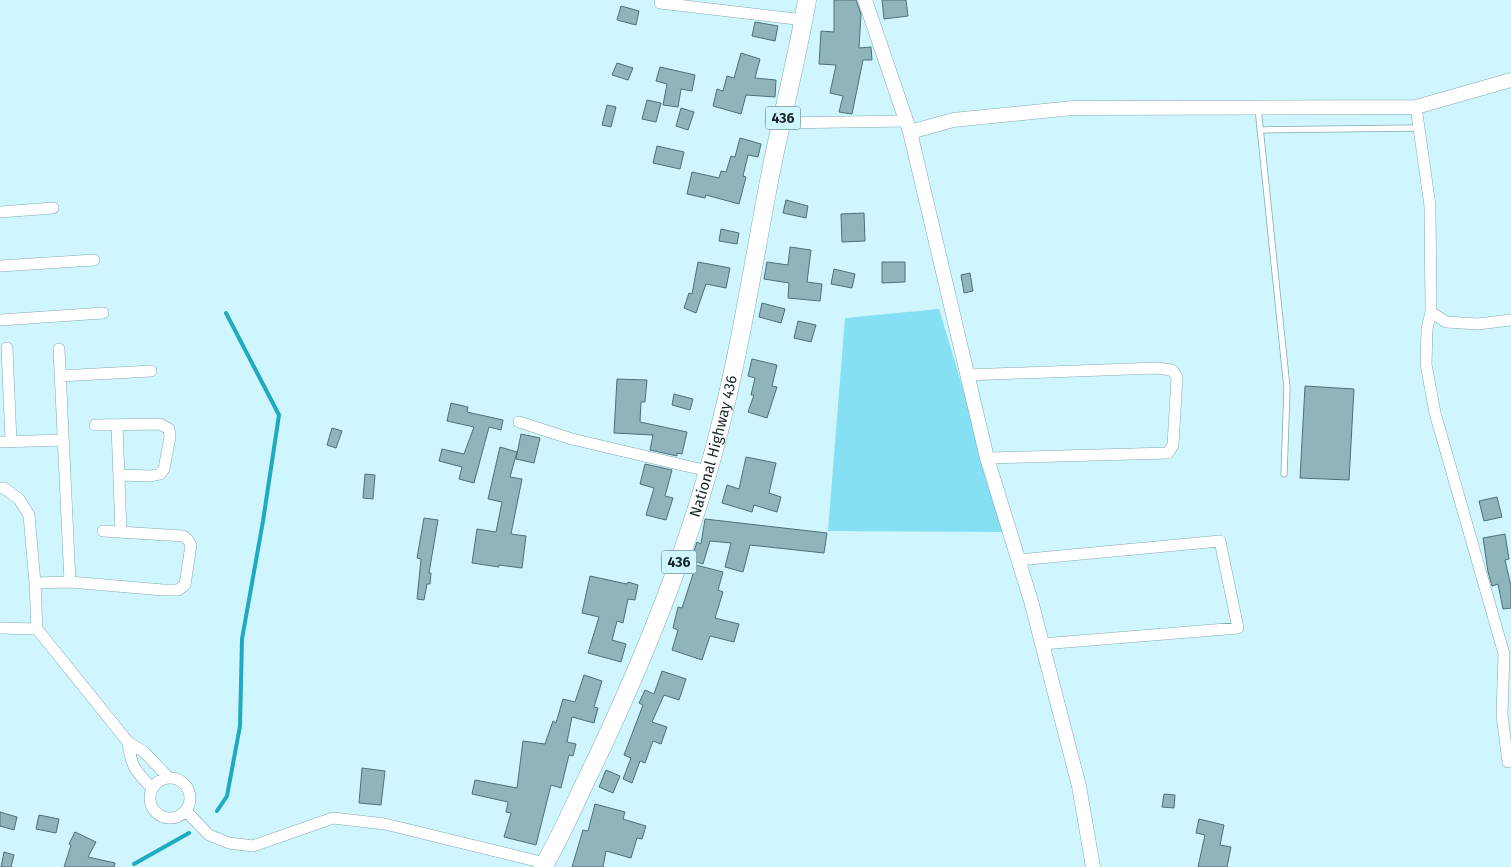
<svg xmlns="http://www.w3.org/2000/svg" width="1511" height="867" viewBox="0 0 1511 867" font-family="'Fira Sans',sans-serif">
  <style>
    .green { fill: #84e0f2 }
    .lines { fill: none; stroke-linecap: round; stroke-linejoin: round }
    .stream { stroke: #1eaac0; stroke-width: 4 }
    .building { fill: #8fb4bc; stroke: #4d7078 }
    .service-casing { stroke: #83a8b0; stroke-width: 7 }
    .minor-casing { stroke: #83a8b0; stroke-width: 12 }
    .tertiary-casing { stroke: #83a8b0; stroke-width: 15 }
    .primary-casing { stroke: #83a8b0; stroke-width: 19 }
    .service { stroke: #fff; stroke-width: 5.5 }
    .minor { stroke: #fff; stroke-width: 11 }
    .tertiary { stroke: #fff; stroke-width: 14 }
    .primary { stroke: #fff; stroke-width: 18 }
    .labels { text-anchor: middle; stroke-width: 4; stroke-linejoin: round; paint-order: stroke }
    .shield { fill: #cff6fe; stroke: #4e6469; stroke-width: 1 }
    .shield-label { font-size: 14px; font-weight: bold; fill: #172629 }
    .street-label { font-size: 15px; fill: #172629; stroke: #cff6fe }
  </style>
  <rect width="100%" height="100%" fill="#cff6fe"/>
  <path class="green" d="M939,309l67,223 -178,-1 17,-213z"/>
  <g class="lines">
    <path class="stream" d="M217,811l10,-15 13,-70 2,-87 21,-118 16,-106 -53,-102
      M134,864l55,-31"/>
  </g>
  <path class="building" d="M834,0h22l5,14 -2,34 12,-1 1,13h-9l-11,54 -13,-2 4,-16 -13,-3 6,-28 -17,-1 2,-33 13,1z
    M882,0h24l2,16 -24,3z
    M621,6l18,5 -3,14 -19,-5z
    M755,22l23,4 -3,15 -23,-5z
    M741,53l19,6 -5,19 21,2 -1,17 -29,-2 -5,19 -28,-8 4,-17 6,2 4,-15 7,2z
    M617,63l16,5 -5,12 -16,-5z
    M660,67l35,8 -3,16 -11,-2 -3,18 -15,-2 4,-21 -11,-3z
    M647,100l14,3 -5,19 -14,-3z
    M607,105l9,2 -5,20 -9,-2z
    M681,108l13,4 -6,18 -12,-4z
    M740,138l21,6 -3,13 -10,-2 -5,21 3,1 -7,27 -33,-9 -1,3 -18,-4 5,-22 27,6 2,-7 5,1 5,-16 4,1z
    M657,146l27,6 -4,17 -27,-6z
    M786,200l22,6 -2,12 -23,-5z
    M864,213l1,28 -23,1 -1,-28z
    M721,229l18,4 -2,11 -18,-3z
    M790,247l21,3 -4,32 15,2 -2,17 -32,-3 1,-15 -25,-4 3,-17 21,3z
    M698,262l32,6 -4,20 -20,-4 -10,29 -12,-5 5,-15 3,1z
    M882,262h23v20l-23,1z
    M834,269l21,5 -3,14 -21,-4z
    M970,273l3,18 -9,2 -3,-18z
    M762,303l23,6 -4,14 -22,-6z
    M798,321l18,4 -5,17 -17,-4z
    M752,359l25,6 -5,21 5,1 -10,31 -19,-6 6,-17h-3l4,-17 -7,-2z
    M617,379l30,1 -2,22h-4l-1,20 47,10 -5,22 -5,-1v3l-27,-6 3,-15 -39,-2z
    M1305,386l49,3 -5,91 -49,-2z
    M674,394l19,5 -3,11 -18,-5z
    M451,403l17,4 -1,5 36,8 -2,10 -12,-3 -15,56 -15,-4 3,-12 -23,-6 3,-12 22,5 10,-27 -27,-6z
    M332,428l10,3 -6,17 -9,-3z
    M521,434l19,4 -6,25 -18,-4z
    M500,447l17,5 -7,25 12,2 -11,55 15,2 -4,32 -23,-3v2l-27,-4 5,-34 19,3 6,-30 -14,-3z
    M746,457l30,6 -7,30 12,4 -4,15 -23,-7 -2,7 -30,-9 5,-18 12,4z
    M645,464l27,6 -7,26 8,2 -7,22 -20,-5 8,-27 -14,-4z
    M365,474l10,1 -2,24 -10,-1z
    M1497,497l5,20 -18,4 -5,-20z
    M424,518l14,2 -9,53h2l-1,11h-3l-3,16 -7,-1 4,-40 -4,-1z
    M705,519l122,14 -3,20 -74,-8 -7,27 -18,-5 6,-24 -21,-2 -7,23 -12,-4 6,-18 4,2z
    M1505,534l4,25 -4,1 6,26v22l-8,1 -5,-25 -6,2 -4,-14 -5,-34z
    M696,565l27,7 -5,18 5,2 -8,26 24,6 -5,18 -24,-6 -8,24 -30,-10 6,-20 -5,-2 5,-21 4,1z
    M590,576l37,8 1,-2 10,3 -3,15 -7,-1 -5,24 -6,-2 -5,19 14,4 -5,18 -33,-9 11,-36 -17,-4z
    M662,671l24,8 -7,21 -15,-5 -12,27 15,5 -6,17 -8,-3 -8,22 -5,-2 -8,22 -9,-4 8,-21 -7,-3 19,-50 -4,-2 6,-13 9,4z
    M584,675l18,6 -8,26 4,1 -4,15 -22,-6 -5,25 9,2 -3,12 -4,-1 -8,33 -10,-3 -15,60 -32,-8 7,-24 -5,-1 2,-10 -36,-8 3,-14 42,8 6,-47 22,3 8,-23 3,2 7,-24 12,3z
    M362,768l23,3 -4,34 -22,-2z
    M606,770l14,6 -7,17 -14,-6z
    M1164,794l11,1 -1,13 -12,-1z
    M595,804l30,8 -2,7 23,7 -4,13 -5,-1 -6,20 -25,-7 -3,16h-31l11,-37 5,1z
    M0,812l17,5 -3,13 -14,-4z
    M39,815l20,4 -3,14 -20,-4z
    M1199,819l25,6 -4,20 11,2 -4,20h-29l7,-32 -9,-2z
    M75,832l21,10 -8,15 27,6 -1,4h-50l7,-22 -2,-1z
    M4,852l10,3 -3,12h-10z"/>
  <g class="lines">
    <g class="service-casing">
      <path id="service" d="M1258,108l29,280 -3,86
        M1260,130l158,-2"/>
    </g>
    <g class="minor-casing">
      <path id="minor" d="M660,3l144,17
        M1416,107l14,99 1,106 15,10 32,2 33,-4
        M782,123l124,-2
        M0,212l53,-4
        M0,266l94,-6
        M1431,312l-4,17 -1,35 9,49 69,241 -2,61 6,47 3,-1
        M0,320l103,-7
        M7,348l4,94
        M59,349l11,233
        M967,375l189,-7 16,2 5,7 -4,68 -5,8 -181,5
        M60,376l91,-5
        M519,422l53,17 136,32
        M95,425l65,-1 9,5 1,8 -6,32 -4,5 -9,2 -32,-1
        M117,425l4,107
        M0,442l63,-2
        M0,488h4l15,11 10,16 6,68 2,46 91,113 16,10 25,26
        M1018,560l202,-19 18,87 -196,16
        M35,583l35,-1 93,8h15l7,-5 6,-40 -3,-5 -5,-4 -80,-5
        M0,628l37,1
        M128,742c3,24 7,29 24,46
        M150 798a20 20 0 1 1 40 0a20 20 0 1 1-40 0Z
        M186,811l23,24 20,8 24,3 80,-28 52,6 160,39"/>
    </g>
    <g class="tertiary-casing">
      <path id="tertiary" d="M865,0l45,132 77,326 44,143 48,185 14,81
        M910,132l43,-12 120,-12 343,-1 95,-27"/>
    </g>
    <g class="primary-casing">
      <g id="primary">
        <path id="s1" d="M543,867c19,-32 34,-69 51,-103 51,-107 96,-218 125,-333 23,-89 36,-180 54,-270 11,-53 25,-107 34,-161"/>
      </g>
    </g>
    <use href="#service" class="service"/>
    <use href="#minor" class="minor"/>
    <use href="#tertiary" class="tertiary"/>
    <use href="#primary" class="primary"/>
  </g>
  <g class="labels">
    <g class="shield">
      <rect x="765.5" y="106.5" width="35" height="23" rx="4"/>
      <rect x="661.5" y="550.5" width="35" height="23" rx="4"/>
    </g>
    <g class="shield-label">
      <text x="783" y="123">436</text>
      <text x="679" y="567">436</text>
    </g>
    <g class="street-label">
      <text dy="5" stroke="none"><textPath href="#s1" startOffset="455">National Highway 436</textPath></text>
    </g>
  </g>
</svg>
